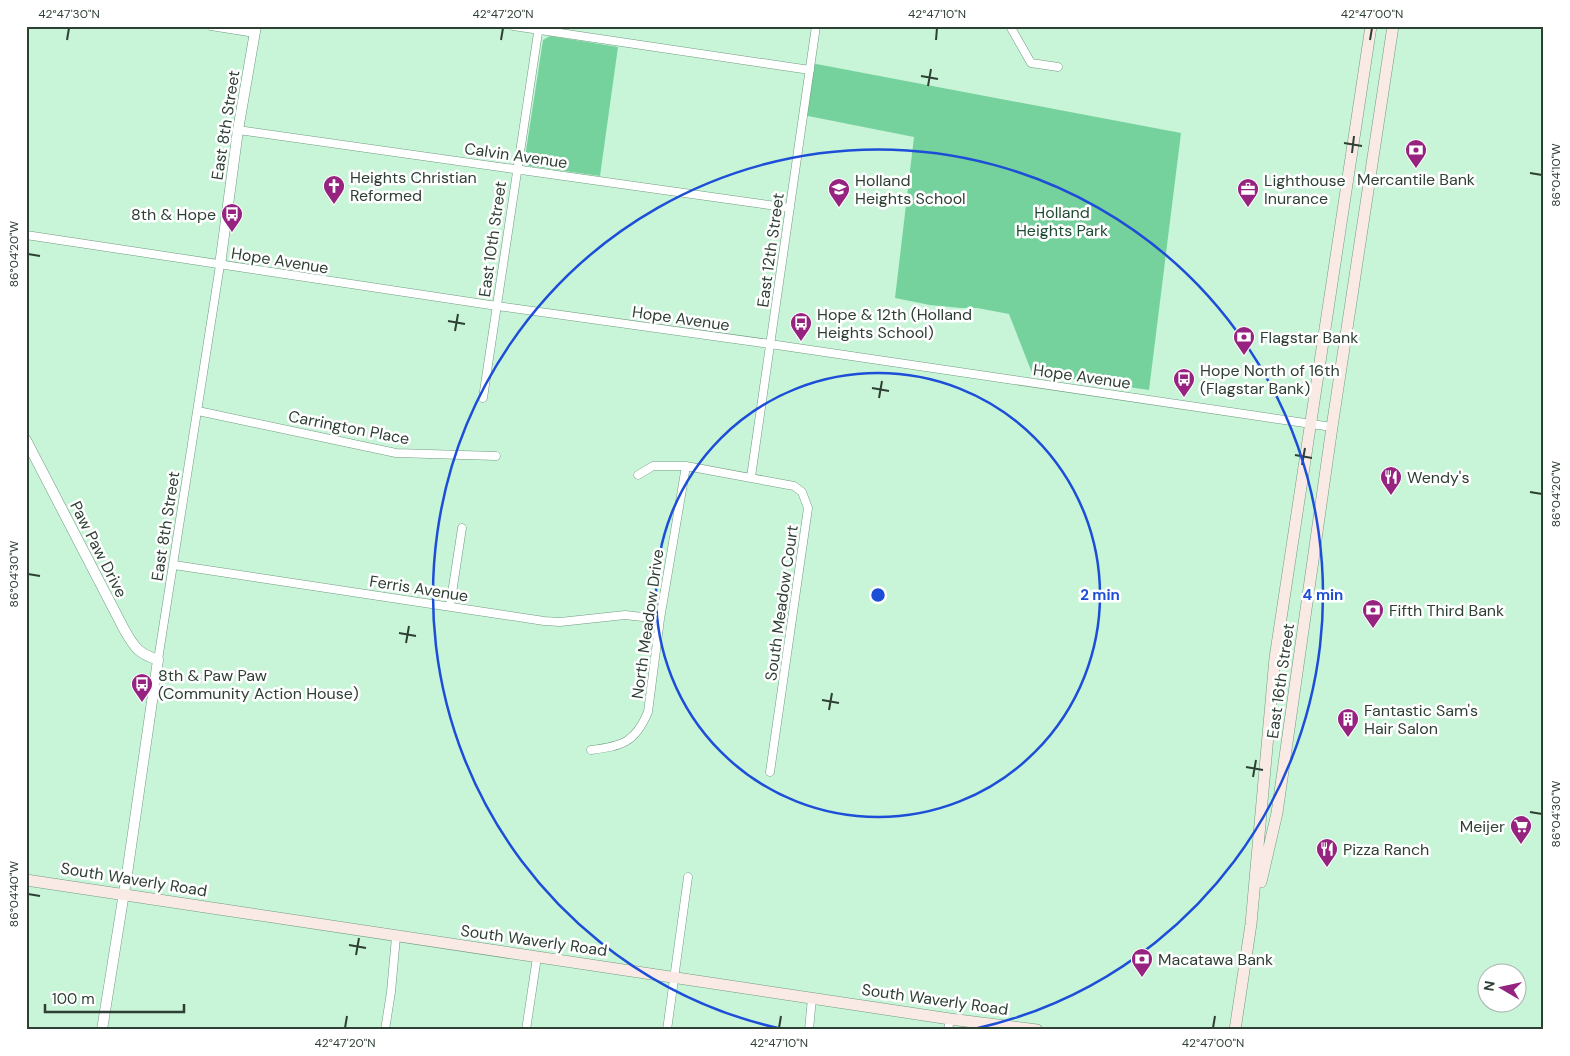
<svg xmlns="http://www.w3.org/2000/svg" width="1570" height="1056" viewBox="0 0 1570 1056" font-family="'DM Sans',sans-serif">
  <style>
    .green { fill: #76d29d }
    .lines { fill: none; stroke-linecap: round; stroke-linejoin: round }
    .minor-casing { stroke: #729b82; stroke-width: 9 }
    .tertiary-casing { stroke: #729b82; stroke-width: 11 }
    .secondary-casing { stroke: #729b82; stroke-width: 12 }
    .minor { stroke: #fff; stroke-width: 8 }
    .tertiary { stroke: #fff; stroke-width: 10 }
    .secondary { stroke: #faeae5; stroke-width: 11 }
    .ticks { fill: none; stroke: #2e3f34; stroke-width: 2 }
    .ring { fill: none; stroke: #1d4ed8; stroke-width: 2.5 }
    .labels { text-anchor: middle; stroke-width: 5; stroke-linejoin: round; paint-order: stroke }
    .street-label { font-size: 16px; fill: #2e3f34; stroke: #fff }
    .poi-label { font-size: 16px; fill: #2e3f34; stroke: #fff; text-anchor: start }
    .park-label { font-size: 16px; fill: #1e4c33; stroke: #fff }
    .centre { fill: #1d4ed8; stroke: #fff; stroke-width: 2.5 }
    .ring-label { font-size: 15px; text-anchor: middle; font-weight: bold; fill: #1d4ed8; stroke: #fff; stroke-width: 5; stroke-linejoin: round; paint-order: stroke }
    .neatline { fill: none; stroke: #2e3f34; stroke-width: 2 }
    .ticks-label { font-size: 12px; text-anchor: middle; fill: #2e3f34 }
  </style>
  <rect width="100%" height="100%" fill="#c8f4d8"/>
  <path class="green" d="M550,36l68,11 -18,129 -71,-10 -3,-4 -1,-5 18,-117z
    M811,63l370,70 -32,257 -117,-17 -23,-59 -32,-6h-16l-31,-3 -35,-7 19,-161 -111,-22z"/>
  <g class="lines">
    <g class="minor-casing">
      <path id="minor" d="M211,26l44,7
        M513,26l297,44
        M1010,26l21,37 27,4
        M238,130l552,78
        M26,235l471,71 273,38 562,83
        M483,398l56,-372
        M198,411l198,42 100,3
        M638,475l15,-9h33l108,20 8,6 6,16 -38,264
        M751,477l65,-451
        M174,565l370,56 16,1 65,-7 35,4
        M450,606l12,-78
        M158,660l62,-395
        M591,750c31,-4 44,-7 57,-38l12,-93 26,-153
        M385,1030l6,-38 5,-55
        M526,1030l11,-73
        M667,1030l21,-153
        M809,1030l3,-32
        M948,1030l2,-11"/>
    </g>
    <g class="tertiary-casing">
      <path id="tertiary" d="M220,265l18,-135 18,-104
        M26,440l99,191c10,17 13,22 33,29l-31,214 -25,156"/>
    </g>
    <g class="secondary-casing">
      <path id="secondary" d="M26,880l924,139 87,11
        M1261,882l16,-69 55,-386 61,-401
        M1235,1030l16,-106 24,-266 96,-632"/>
    </g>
    <use href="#minor" class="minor"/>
    <use href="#tertiary" class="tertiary"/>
    <use href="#secondary" class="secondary"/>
  </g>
  <path class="ticks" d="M67,40l2,-12M501,40l2,-12M936,40l1,-12M1370,40l2,-12M921,76l17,3M928,86l3,-17M1344,143l18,3M1352,153l2,-17M1530,173l12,2M28,254l12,2M448,321l17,3M455,331l3,-17M872,388l17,3M879,398l3,-17M1295,455l17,3M1302,465l3,-17M1530,492l12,2M28,574l12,2M399,633l17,3M406,643l3,-17M822,700l17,3M829,710l3,-17M1246,767l17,3M1253,777l3,-17M1530,812l12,2M28,894l12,2M349,945l17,3M356,955l3,-17M345,1028l2,-12M779,1028l2,-12M1213,1028l2,-12"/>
  <g class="ring">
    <circle cx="878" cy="595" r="222"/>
    <path d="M782 1029A445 445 0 1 1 974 1029"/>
  </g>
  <defs>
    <g id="bank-pin" transform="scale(1.125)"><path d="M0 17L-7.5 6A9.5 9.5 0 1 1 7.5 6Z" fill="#972381" stroke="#fff"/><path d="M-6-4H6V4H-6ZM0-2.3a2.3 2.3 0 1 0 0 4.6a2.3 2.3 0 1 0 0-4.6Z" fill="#fff"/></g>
    <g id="church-pin" transform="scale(1.125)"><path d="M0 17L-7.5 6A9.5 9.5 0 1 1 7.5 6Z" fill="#972381" stroke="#fff"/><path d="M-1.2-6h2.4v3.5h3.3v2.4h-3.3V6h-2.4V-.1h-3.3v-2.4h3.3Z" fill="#fff"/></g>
    <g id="school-pin" transform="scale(1.125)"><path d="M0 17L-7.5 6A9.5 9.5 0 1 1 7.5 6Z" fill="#972381" stroke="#fff"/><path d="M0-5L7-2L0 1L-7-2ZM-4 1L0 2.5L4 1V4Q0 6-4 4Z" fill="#fff"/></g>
    <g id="office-pin" transform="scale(1.125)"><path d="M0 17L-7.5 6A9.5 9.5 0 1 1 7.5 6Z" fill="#972381" stroke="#fff"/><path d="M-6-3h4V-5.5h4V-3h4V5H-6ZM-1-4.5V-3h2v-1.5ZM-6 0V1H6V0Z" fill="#fff"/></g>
    <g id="bus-pin" transform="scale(1.125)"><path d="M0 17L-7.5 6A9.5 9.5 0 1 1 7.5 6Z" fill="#972381" stroke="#fff"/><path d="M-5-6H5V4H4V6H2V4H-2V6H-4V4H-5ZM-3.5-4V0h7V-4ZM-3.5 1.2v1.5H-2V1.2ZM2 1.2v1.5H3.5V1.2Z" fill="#fff"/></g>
    <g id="restaurant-pin" transform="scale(1.125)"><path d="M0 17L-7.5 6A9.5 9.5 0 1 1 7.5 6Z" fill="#972381" stroke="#fff"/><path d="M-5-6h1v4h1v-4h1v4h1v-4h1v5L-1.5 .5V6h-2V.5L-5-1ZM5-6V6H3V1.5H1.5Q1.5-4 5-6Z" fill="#fff"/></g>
    <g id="building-pin" transform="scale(1.125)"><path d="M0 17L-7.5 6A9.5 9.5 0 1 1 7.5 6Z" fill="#972381" stroke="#fff"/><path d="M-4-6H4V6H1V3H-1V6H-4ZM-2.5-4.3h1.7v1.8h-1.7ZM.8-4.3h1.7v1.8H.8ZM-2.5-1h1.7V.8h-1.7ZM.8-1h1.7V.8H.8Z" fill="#fff"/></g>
    <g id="supermarket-pin" transform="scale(1.125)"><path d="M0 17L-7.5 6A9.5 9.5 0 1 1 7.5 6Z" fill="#972381" stroke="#fff"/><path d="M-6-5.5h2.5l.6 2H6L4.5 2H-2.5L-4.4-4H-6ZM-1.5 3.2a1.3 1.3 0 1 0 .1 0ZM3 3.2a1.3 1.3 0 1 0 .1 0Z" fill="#fff"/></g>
  </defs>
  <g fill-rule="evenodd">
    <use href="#bank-pin" x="1416" y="150"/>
    <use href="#church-pin" x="334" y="186"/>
    <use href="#school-pin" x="839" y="189"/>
    <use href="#office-pin" x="1248" y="189"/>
    <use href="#bus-pin" x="232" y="214"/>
    <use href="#bus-pin" x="801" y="323"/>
    <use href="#bank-pin" x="1244" y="337"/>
    <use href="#bus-pin" x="1184" y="379"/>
    <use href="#restaurant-pin" x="1391" y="477"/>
    <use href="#bank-pin" x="1373" y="610"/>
    <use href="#bus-pin" x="142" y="684"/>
    <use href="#building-pin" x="1348" y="719"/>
    <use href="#supermarket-pin" x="1521" y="826"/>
    <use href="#restaurant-pin" x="1327" y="849"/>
    <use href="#bank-pin" x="1142" y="959"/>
  </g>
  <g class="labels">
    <g class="street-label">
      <text transform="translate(225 125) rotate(-81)" y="6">East 8th Street</text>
      <text transform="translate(516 155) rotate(8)" y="6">Calvin Avenue</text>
      <text transform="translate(492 239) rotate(-82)" y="6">East 10th Street</text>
      <text transform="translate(770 250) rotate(-82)" y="6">East 12th Street</text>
      <text transform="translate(280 260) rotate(9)" y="6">Hope Avenue</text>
      <text transform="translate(681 318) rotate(8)" y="6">Hope Avenue</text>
      <text transform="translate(1082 376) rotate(8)" y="6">Hope Avenue</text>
      <text transform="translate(349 427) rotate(11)" y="6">Carrington Place</text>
      <text transform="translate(165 526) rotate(-81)" y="6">East 8th Street</text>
      <text transform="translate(99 549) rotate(63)" y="6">Paw Paw Drive</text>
      <text transform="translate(419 588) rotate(9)" y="6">Ferris Avenue</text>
      <text transform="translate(781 603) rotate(-82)" y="6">South Meadow Court</text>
      <text transform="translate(647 624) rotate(-82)" y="6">North Meadow Drive</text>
      <text transform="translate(1280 681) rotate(-82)" y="6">East 16th Street</text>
      <text transform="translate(134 879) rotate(9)" y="6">South Waverly Road</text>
      <text transform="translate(534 940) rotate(8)" y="6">South Waverly Road</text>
      <text transform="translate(935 999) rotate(8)" y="6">South Waverly Road</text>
    </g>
    <g class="poi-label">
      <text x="350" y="183">Heights Christian<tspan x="350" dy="18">Reformed</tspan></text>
      <text x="1416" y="185" text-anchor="middle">Mercantile Bank</text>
      <text x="855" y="186">Holland<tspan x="855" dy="18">Heights School</tspan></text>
      <text x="1264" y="186">Lighthouse<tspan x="1264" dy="18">Inurance</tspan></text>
      <text x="216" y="220" text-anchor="end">8th &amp; Hope</text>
      <text x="817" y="320">Hope &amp; 12th (Holland<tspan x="817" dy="18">Heights School)</tspan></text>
      <text x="1260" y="343">Flagstar Bank</text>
      <text x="1200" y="376">Hope North of 16th<tspan x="1200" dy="18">(Flagstar Bank)</tspan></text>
      <text x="1407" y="483">Wendy's</text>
      <text x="1389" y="616">Fifth Third Bank</text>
      <text x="158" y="681">8th &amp; Paw Paw<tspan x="158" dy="18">(Community Action House)</tspan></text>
      <text x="1364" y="716">Fantastic Sam's<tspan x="1364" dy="18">Hair Salon</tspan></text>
      <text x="1505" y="832" text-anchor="end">Meijer</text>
      <text x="1343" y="855">Pizza Ranch</text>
      <text x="1158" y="965">Macatawa Bank</text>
    </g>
    <g class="park-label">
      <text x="1062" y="218">Holland<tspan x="1062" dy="18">Heights Park</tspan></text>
    </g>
  </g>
  <circle cx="878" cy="595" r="8" class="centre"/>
  <g class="ring-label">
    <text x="1100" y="600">2 min</text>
    <text x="1323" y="600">4 min</text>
  </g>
  <rect width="1570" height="1056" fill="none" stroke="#ffffff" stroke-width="55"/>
  <g transform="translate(1502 988) rotate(279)"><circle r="24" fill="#ffffff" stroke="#abb2ae"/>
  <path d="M0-4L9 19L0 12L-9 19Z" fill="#972381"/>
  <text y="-8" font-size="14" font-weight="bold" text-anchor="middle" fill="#2e3f34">N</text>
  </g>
  <path d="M45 1004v8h139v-8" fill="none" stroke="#2e3f34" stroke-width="2.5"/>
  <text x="52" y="1004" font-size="15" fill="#2e3f34" stroke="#ffffff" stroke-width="4" paint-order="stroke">100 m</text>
  <rect x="28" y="28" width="1514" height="1000" class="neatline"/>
  <g class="ticks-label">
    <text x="69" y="18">42°47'30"N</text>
    <text x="503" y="18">42°47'20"N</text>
    <text x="937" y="18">42°47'10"N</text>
    <text x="1372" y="18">42°47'00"N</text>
    <text transform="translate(1556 175) rotate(-90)" y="4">86°04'10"W</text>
    <text transform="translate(14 254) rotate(-90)" y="4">86°04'20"W</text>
    <text transform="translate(1556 494) rotate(-90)" y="4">86°04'20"W</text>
    <text transform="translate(14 574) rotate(-90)" y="4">86°04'30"W</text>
    <text transform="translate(1556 814) rotate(-90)" y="4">86°04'30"W</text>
    <text transform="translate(14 894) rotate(-90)" y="4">86°04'40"W</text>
    <text x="345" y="1047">42°47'20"N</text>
    <text x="779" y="1047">42°47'10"N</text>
    <text x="1213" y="1047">42°47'00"N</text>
  </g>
</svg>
